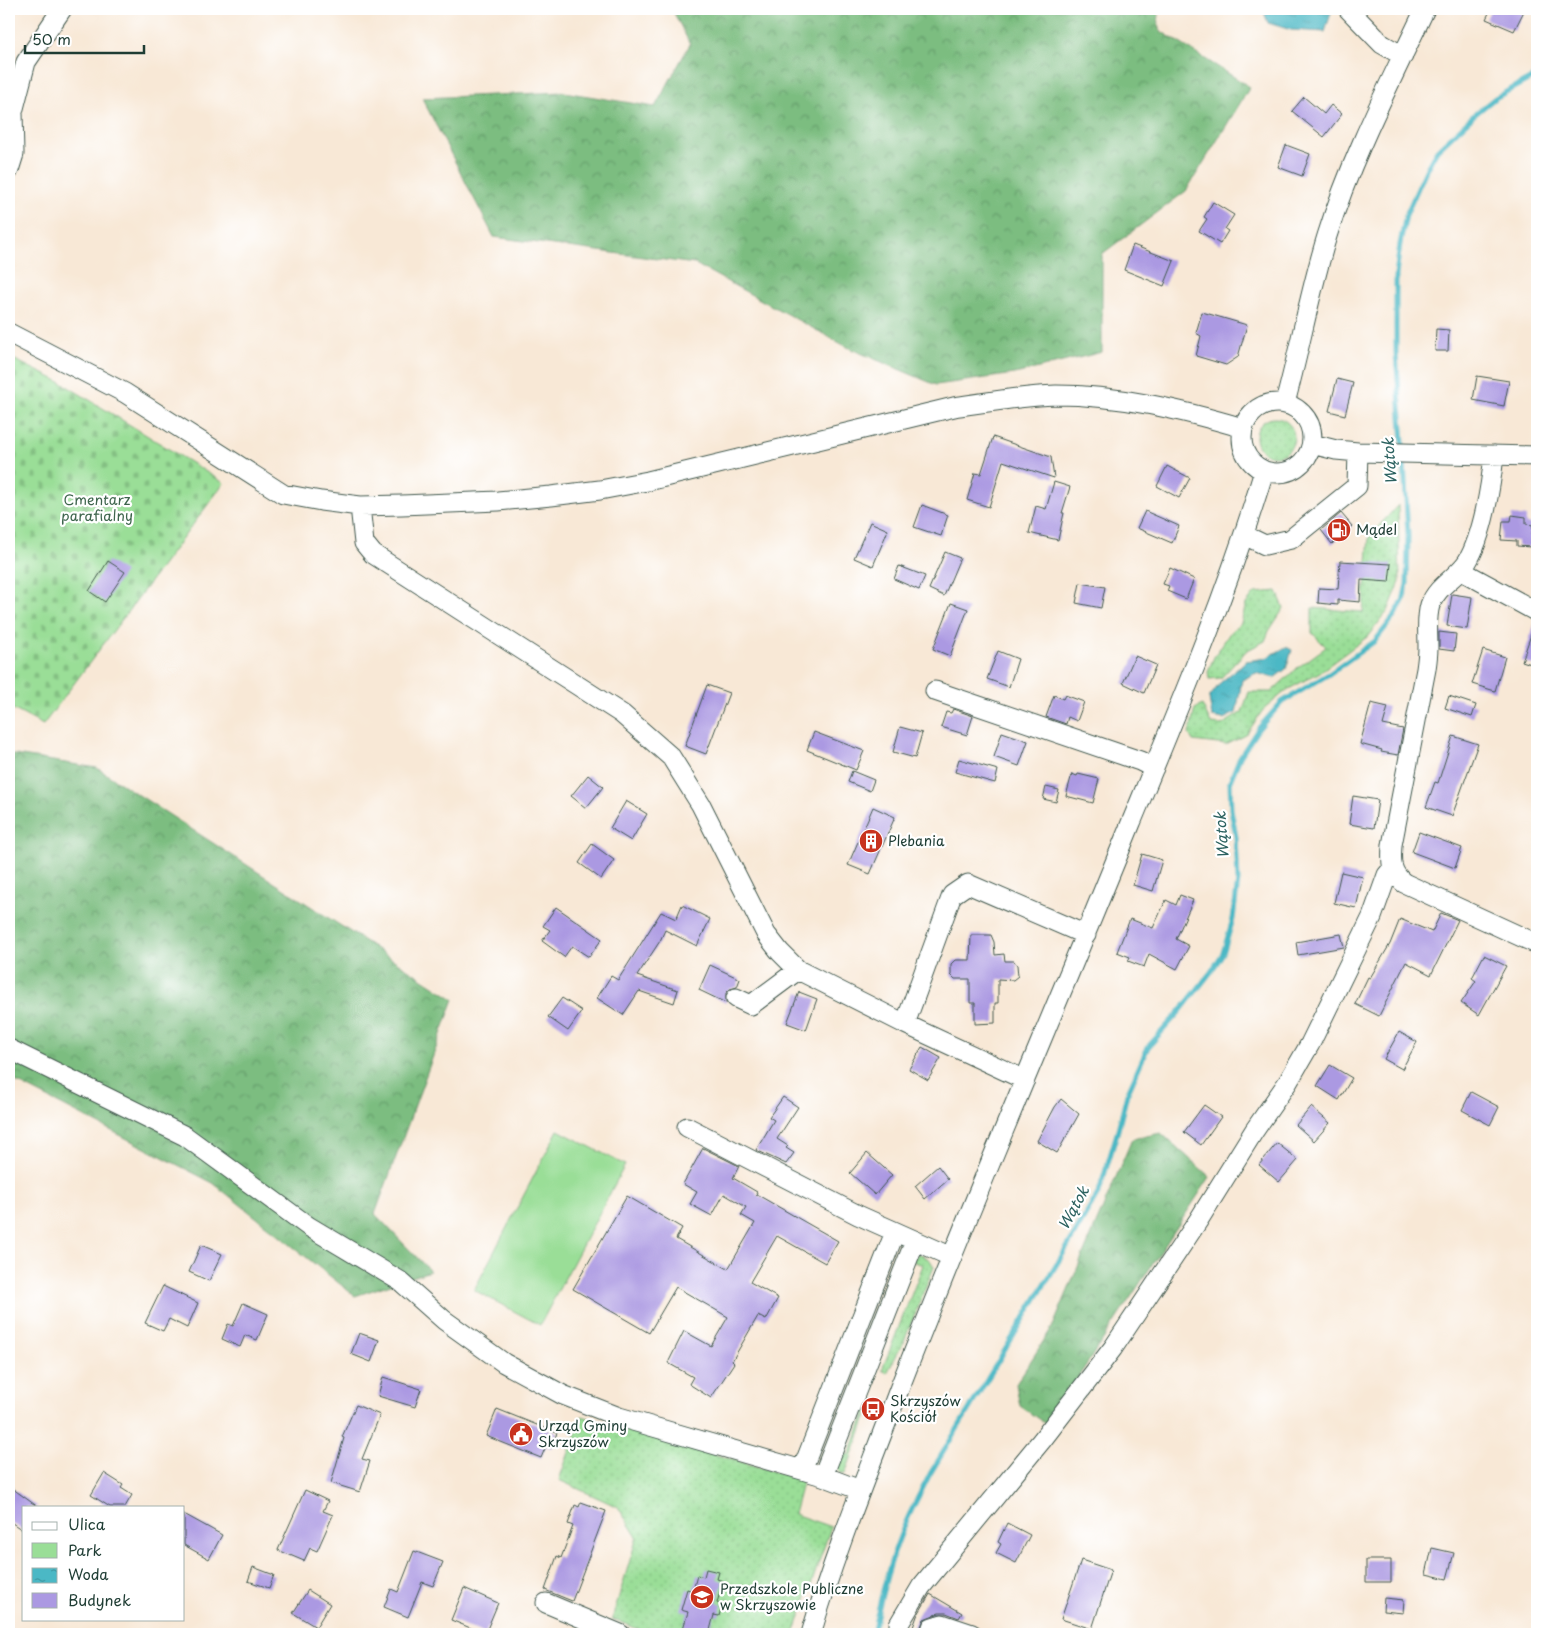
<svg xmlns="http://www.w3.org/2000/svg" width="1546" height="1643" viewBox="0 0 1546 1643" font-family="'Playpen Sans',sans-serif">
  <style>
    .green { fill: url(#green-dots); stroke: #5c8e66 }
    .forest { fill: url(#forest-crowns); stroke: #4d7d5a }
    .cemetery { fill: url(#cemetery-stones); stroke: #5c8e66 }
    .pitch { fill: #9ade97; stroke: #5c8e66 }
    .water { fill: url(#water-ripples); stroke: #357a7c }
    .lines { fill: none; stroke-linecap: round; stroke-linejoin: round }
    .stream { stroke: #4bb8c5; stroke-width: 5 }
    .building { fill: #ab99e2 }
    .minor-casing { stroke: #40574c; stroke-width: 21 }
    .minor { stroke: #fff; stroke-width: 19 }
    .labels { text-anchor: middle; stroke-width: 4.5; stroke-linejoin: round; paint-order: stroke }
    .park-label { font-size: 14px; fill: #3e654d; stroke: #fff }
    .poi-label { font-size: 14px; fill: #1f3d34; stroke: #fff; text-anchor: start }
    .water-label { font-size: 15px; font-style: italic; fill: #2c6260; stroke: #fff }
  </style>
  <defs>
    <pattern id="green-dots" width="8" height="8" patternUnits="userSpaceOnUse" patternTransform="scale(1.25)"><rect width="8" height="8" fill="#9ade97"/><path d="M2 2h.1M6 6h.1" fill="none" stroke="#84bf83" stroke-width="1.8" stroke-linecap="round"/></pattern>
    <pattern id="forest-crowns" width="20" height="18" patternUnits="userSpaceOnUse" patternTransform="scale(1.25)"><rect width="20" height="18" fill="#7bbd80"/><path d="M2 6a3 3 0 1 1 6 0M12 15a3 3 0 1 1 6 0" fill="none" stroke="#649b6a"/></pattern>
    <pattern id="cemetery-stones" width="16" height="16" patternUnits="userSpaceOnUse" patternTransform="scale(1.25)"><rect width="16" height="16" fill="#9ade97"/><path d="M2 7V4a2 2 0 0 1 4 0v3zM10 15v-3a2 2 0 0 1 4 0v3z" fill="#84bf83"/></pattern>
    <pattern id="water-ripples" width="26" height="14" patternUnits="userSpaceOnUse" patternTransform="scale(1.25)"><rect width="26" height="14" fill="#4bb8c5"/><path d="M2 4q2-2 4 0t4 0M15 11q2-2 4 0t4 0" fill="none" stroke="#3e97a1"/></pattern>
  </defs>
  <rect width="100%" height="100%" fill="#fff"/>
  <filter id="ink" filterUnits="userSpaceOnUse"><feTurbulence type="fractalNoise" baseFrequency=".02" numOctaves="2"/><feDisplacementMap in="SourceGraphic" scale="10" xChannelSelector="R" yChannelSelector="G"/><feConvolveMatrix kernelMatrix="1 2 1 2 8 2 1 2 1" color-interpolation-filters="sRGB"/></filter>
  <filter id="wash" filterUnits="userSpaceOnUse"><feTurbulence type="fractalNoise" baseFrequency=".0096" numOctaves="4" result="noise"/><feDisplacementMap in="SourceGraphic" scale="20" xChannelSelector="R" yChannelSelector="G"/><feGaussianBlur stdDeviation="1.12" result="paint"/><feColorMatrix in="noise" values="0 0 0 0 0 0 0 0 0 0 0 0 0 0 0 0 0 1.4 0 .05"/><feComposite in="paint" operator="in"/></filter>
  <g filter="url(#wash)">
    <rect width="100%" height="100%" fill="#f8e8d6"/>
    <path class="green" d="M1256 437a19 19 0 1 1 38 0a19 19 0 1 1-38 0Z
      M1398,505l2,77 -12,29 -21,26 -47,35 -33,18 -24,20 -17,25 -20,10 -33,-4 -4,-7 6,-25 7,-4 9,19 11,1 20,-13 7,-20h22l26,-24 29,-21 -14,-14v-25l51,4 6,-75z
      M1277,591l7,17 -15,23 -4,10 -19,10 -25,27 -12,1 -1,-8 6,-14 17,-26 10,-8 5,-19 9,-11z
      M918,1253l12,7 4,7 -30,74 -17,32 -5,-3 41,-105 -11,-4z
      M870,1401l2,1 -27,72h-3l-7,-7 4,-16 10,4z
      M582,1416l221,64 -9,34 37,13 -37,107h-143l-39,-15 25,-82 -19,-30 -59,-27z"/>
    <path class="forest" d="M672,9h486l1,21 91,57 -64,104 -84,63v98l-87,22 -79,11 -85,-36 -156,-85 -201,-27 -72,-139 142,-6 91,15 35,-63z
      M9,754l88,14 357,231 -79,215 55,57 -75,25 -142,-113 -204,-105z
      M1161,1133l49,44 -137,208 -16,47 -37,-26 -4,-22 37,-58 79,-187z"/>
    <path class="cemetery" d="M9,357l53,26 162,100 -181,242 -34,-18z"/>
    <path class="pitch" d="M558,1130l67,35 -85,160 -66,-35z"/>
    <path class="water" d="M1263,9h69v1l-7,22 -34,-2 -23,-7z
      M1286,647l6,3 -6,19 -12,9 -18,-5 -14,7 -6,33 -13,6 -11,-2 -3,-19 12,-16 25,-21 20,-3z"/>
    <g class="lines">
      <path class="stream" d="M873,1634c7,-34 15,-68 28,-100 8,-21 19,-40 29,-60l139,-230 30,-52 19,-62 9,-36 21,-47 33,-37 30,-38 12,-19 10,-34 5,-38 -2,-44 -5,-28 -1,-28 10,-24 18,-28 24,-27 47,-28 46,-33 18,-23 10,-17 4,-17 1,-48 -5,-94 -7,-88v-79l4,-31 6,-29 21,-47 10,-18 37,-35 21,-17 42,-23"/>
    </g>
    <g id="blocks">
      <path class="building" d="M1491,9h34l-11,22 -28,-12z
        M1304,97l20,17 7,-9 11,9 -18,23 -32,-26z
        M1286,145l24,9 -8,22 -24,-9z
        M1213,202l21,13 -9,14 3,2 -8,13 -21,-13 8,-12 -3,-2z
        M1133,245l41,16 -10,25 -40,-16z
        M1202,312l45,13 -9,32 -12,8 -30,-9 5,-20 -5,-3z
        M1436,329l13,1 -1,21h-13z
        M1477,376l32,5 -5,25 -31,-6z
        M1337,379l16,4 -8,32 -16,-4z
        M993,437l58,20 3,21 -51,-17 -14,46 -22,-7 8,-27 6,1z
        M1167,466l23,12 -11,20 -22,-12z
        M1054,482l16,5 -8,26h2l-6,27 -29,-7 7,-27 10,3z
        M922,505l26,10 -7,21 -27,-9z
        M1145,511l34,15 -7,17 -35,-15z
        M1341,513l11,13 -20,18 -11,-14z
        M1512,515l14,2v7l7,1 -2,22 -14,-1v-5l-16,-1 2,-19h8z
        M870,522l18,8 -15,36 -19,-8z
        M945,552l15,6 -16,38 -15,-7z
        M108,561l17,11 -20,30 -16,-11z
        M1340,561l51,3 -2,18 -28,-2 -1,22 -22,-2v5l-20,-2 1,-15 19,1z
        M899,566l26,10 -6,14 -25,-11z
        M1170,568l24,11 -8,20 -19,-8 2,-5 -6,-2z
        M1080,583l25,4 -4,21 -25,-5z
        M1452,594l20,3 -5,32 -20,-3z
        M951,603l17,6 -18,47 -17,-7z
        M1535,623h2v43l-15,-5z
        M1439,632l17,2 -2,17 -15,-2z
        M1483,650l22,7 -10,34 -23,-7z
        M998,651l20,8 -9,28 -22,-8z
        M1135,656l21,9 -12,28 -21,-10z
        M707,685l22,8 -23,61 -21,-8z
        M1054,695l9,4 2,-4 19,7 -7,19 -9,-4 -2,7 -20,-7z
        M1449,696l27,9 -4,12 -27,-9z
        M1371,703l17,4 -5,18 20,4 -5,26 -17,-3 1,-2 -22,-6z
        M953,709l20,7 -6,19 -26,-8 5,-15 5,1z
        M900,727l22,6 -7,25 -22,-6z
        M814,732l50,19 -8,19 -49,-20z
        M1002,732l26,9 -9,25 -25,-9z
        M1453,736l25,8 -26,72 -26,-9 9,-25 3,1z
        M959,759l39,11 -3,13 -40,-11z
        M852,771l22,9 -4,11 -22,-9z
        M1072,774l5,2 1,-2 21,5 -6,24 -27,-7z
        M588,775l15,12 -17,21 -15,-12z
        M1046,787l13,3 -3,12 -13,-3z
        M1353,796l25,4 -4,28 -25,-4z
        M626,801l21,13 -16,27 -21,-13z
        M873,807l22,10 -25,57 -22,-9z
        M1419,832l43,16 -7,20 -43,-16z
        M592,844l22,16 -13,19 -22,-16z
        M1142,854l20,6 -9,31 -20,-6z
        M1341,872l22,5 -7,31 -22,-5z
        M1180,895l13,5 -17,39 13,7 -12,23 -28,-15 -5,13 -16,-6 2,-4 -13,-5 13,-33 23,9 13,-28 10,5z
        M682,905l28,14 -13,27 -32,-16 -5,11 -23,35 41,14 -4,13 -35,-12 -16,24 -26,-17 14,-22 7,4 43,-68 15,7z
        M556,907l46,32 -13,18 -17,-11 -8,11 -22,-16 8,-11 -7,-4z
        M1441,913l17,7 -27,55 -25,-13 -27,54 -24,-12 13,-27 2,1 20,-34 10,-25 32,13z
        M1341,934l3,13 -46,8 -2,-13z
        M971,935h20l3,7 1,13 9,-1 1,7h9l3,4 1,11 -5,4 -15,-1v24h-3v20l-20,1v-21h-5v-24h-15l-4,-4v-11l4,-4h15z
        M1484,955l22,11 -27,49 -18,-12 15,-22 -4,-3z
        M710,965l30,14 -3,8 -7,2 -4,4v10l-27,-13z
        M799,992l18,7 -11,31 -19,-7z
        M562,998l20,13 -14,20 -20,-14z
        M1399,1032l18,10 -15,27 -18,-10z
        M922,1047l19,11 -13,22 -19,-11z
        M1330,1065l22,13 -13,22 -22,-14z
        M1471,1092l28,15 -9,18 -28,-15z
        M783,1097l15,10 -21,32 11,7 -2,2 8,5 -8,11 -30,-14 18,-30 -5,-3z
        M1061,1099l18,15 -22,39 -20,-12 18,-34z
        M1204,1105l17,12 -20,28 -17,-13z
        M1311,1107l19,16 -16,18 -18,-16z
        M1277,1143l21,17 -19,22 -20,-17z
        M703,1148l36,18 -6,12 24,14 -1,2 82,47 -13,22 -48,-27 -27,46 28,16 -12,22 -8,-4 -26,45 2,2 -23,35 -22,-14 4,-7 -25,-14 16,-32 27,15 17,-29 -52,-30 -27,46 -76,-44 54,-93 55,32 -6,11 52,30 27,-46 -14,-8 5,-8 -22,-13 -12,22 -22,-12 7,-12 -14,-8z
        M867,1153l25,22 -17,20 -25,-22z
        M938,1166l10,13 -23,20 -10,-13z
        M201,1245l21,9 -13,27 -20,-9z
        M163,1286l35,17 -11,25 -18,-9 -6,12 -18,-8z
        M243,1303l25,11 -11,26 -12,-5 -5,12 -18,-8 6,-15 5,2z
        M359,1333l20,7 -8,22 -20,-8z
        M383,1377l38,12 -6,18 -37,-11z
        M356,1405l24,10 -18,44 8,2 -10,31 -29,-9 13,-45 -2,-1z
        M497,1409l60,24 -6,15 -5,-2 -5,12 -55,-22z
        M104,1473l19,12 -2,3 11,7 -7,12h-15l-19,-12z
        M9,1486l29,21h-14v24l-15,-10z
        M305,1490l23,11 -5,10 10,4 -16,36 -7,-3 -6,13 -26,-11z
        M581,1502l25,9 -34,90 -27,-11 12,-34 4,2 12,-32 -5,-2 7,-19 4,2z
        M184,1514l38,21 -13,24 -25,-14z
        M1007,1523l23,12 -14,28 -20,-10 5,-9 -3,-2z
        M1432,1548l22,5 -7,26 -21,-5z
        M414,1551l29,11 -10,24 -11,-4 -14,35 -24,-10 7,-18 7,3z
        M1081,1560l30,10 -19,59 -31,-10z
        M1366,1560h25v22h-25z
        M253,1567l21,8 -5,13 -21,-7z
        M706,1569l13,3 -2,7 6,2 -6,22 5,2 -3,11 -5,-1 -5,19h-20l-7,-2 6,-20 -7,-2 6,-21 6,2 4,-16 7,2z
        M464,1588l34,15 -13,31 -34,-14z
        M308,1590l22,14 -14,23 -23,-14z
        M930,1594l32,19 -3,5 -13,-5h-7l-15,6 -5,13 -7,-2 5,-14z
        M1384,1598l20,2 -1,13 -20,-2z"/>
    </g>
  </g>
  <g filter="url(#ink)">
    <use href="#blocks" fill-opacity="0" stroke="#40574c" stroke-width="1"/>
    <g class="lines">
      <g class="minor-casing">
        <path id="minor" d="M1348,9l34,35 21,12
          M9,170l5,-16 -1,-42 13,-50 36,-53
          M9,333l116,60 158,101 38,7 39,5 42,-1 96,-4 53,-5 49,-6 48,-9 306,-74c34,-5 68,-11 102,-12 64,0 126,15 187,33
          M1242 438a35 35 0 1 1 70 0a35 35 0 1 1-70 0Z
          M1285,403c15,-55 25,-112 42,-167 24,-78 63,-153 98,-227
          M1312,444l24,6 22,2 179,4
          M1494,455c-3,30 -11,81 -27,107 -11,16 -30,24 -37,43 -4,14 -2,27 -2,42 0,7 -1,15 -2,22l-34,176c-1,16 -2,27 12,38l133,61
          M360,506l4,37 9,11 249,160 49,43 30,48 65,129 14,18 18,18 107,54 120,56
          M1244,535l21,10 26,-6 66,-53 1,-34
          M1460,570l77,42
          M935,691l205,70 14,7
          M736,998l15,7 47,-35
          M905,1024l47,-129 16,-11 118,51
          M9,1049l176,87 123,90 92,55 44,39 60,43 59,32 56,22 204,59 37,14
          M687,1127l171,88 94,42
          M802,1470l93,-238
          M823,1476l92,-235
          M546,1603l74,31
          M899,1624l22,-37 121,-147 71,-92 85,-127 56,-90 34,-49 22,-38 62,-127 15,-42 5,-6
          M811,1634c24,-82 57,-162 87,-242 74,-191 156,-379 233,-569 48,-116 97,-232 133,-352
          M930,1634l2,-7 10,-3 30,10"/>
      </g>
      <use href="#minor" class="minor"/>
    </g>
  </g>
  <defs>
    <g id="fuel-disc" transform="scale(1.25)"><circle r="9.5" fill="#c8321e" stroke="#fff"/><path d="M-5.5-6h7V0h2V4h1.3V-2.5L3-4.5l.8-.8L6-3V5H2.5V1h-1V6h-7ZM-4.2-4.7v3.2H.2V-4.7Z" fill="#fff"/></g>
    <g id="building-disc" transform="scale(1.25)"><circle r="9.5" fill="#c8321e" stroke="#fff"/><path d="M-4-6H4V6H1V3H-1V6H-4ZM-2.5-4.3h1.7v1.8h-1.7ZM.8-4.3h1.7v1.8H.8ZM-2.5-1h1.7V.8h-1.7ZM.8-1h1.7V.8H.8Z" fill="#fff"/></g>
    <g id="bus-disc" transform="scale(1.25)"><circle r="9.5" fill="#c8321e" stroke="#fff"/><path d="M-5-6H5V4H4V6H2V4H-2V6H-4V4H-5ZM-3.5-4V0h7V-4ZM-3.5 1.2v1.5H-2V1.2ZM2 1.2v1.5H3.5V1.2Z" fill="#fff"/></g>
    <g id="civic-disc" transform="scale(1.25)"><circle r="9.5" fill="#c8321e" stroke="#fff"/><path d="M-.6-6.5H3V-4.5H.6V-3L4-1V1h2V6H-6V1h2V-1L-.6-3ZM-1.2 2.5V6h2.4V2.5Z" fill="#fff"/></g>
    <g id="school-disc" transform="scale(1.25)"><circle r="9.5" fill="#c8321e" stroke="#fff"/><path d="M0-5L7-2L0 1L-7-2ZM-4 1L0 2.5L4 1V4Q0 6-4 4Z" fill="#fff"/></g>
  </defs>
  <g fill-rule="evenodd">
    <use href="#fuel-disc" x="1339" y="530"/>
    <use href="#building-disc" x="871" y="841"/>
    <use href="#bus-disc" x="873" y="1409"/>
    <use href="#civic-disc" x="521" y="1434"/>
    <use href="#school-disc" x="702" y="1597"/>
  </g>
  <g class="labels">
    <g class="park-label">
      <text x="97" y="505">Cmentarz<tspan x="97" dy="16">parafialny</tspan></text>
    </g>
    <g class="poi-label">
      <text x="1356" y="535">Mądel</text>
      <text x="888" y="846">Plebania</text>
      <text x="890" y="1406">Skrzyszów<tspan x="890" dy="16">Kościół</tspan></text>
      <text x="538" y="1431">Urząd Gminy<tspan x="538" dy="16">Skrzyszów</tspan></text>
      <text x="720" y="1594">Przedszkole Publiczne<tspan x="720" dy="16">w Skrzyszowie</tspan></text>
    </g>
    <g class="water-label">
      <text transform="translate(1390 461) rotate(-94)" y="5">Wątok</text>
      <text transform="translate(1222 835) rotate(-94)" y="5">Wątok</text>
      <text transform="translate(1074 1208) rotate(-61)" y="5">Wątok</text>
    </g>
  </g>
  <rect width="1546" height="1643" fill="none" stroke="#fff" stroke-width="30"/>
  <rect x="22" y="1506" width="162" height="115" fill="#ffffff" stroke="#a5b1ae"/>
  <rect x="32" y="1522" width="25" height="8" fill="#ffffff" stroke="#a5b1ae"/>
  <text x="68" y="1530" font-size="15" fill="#1f3d34">Ulica</text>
  <rect x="32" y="1543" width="25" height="15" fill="#9ade97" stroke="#a5b1ae"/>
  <text x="68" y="1556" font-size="15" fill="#1f3d34">Park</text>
  <rect x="32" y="1568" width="25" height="15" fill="url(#water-ripples)" stroke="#a5b1ae"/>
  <text x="68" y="1580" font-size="15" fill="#1f3d34">Woda</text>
  <rect x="32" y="1593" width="25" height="15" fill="#ab99e2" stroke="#a5b1ae"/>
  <text x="68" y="1606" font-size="15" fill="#1f3d34">Budynek</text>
  <path d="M25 45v8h119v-8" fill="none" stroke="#1f3d34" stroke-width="2.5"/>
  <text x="32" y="45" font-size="15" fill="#1f3d34" stroke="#ffffff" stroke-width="4" paint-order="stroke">50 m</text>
</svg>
